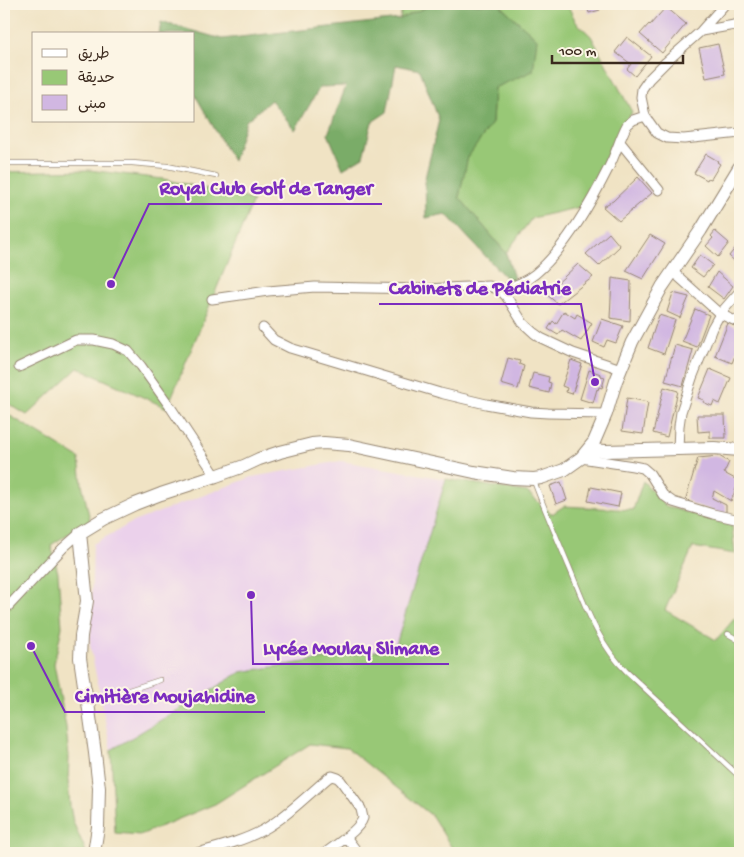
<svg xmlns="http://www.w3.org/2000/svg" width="744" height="857" viewBox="0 0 744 857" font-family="'Gochi Hand','Playpen Sans Arabic',sans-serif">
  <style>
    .built { fill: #ebd1eb }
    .green { fill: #98c876; stroke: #6a794a }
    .forest { fill: #7aac67; stroke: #5a6b42 }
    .building { fill: #d1b7e2 }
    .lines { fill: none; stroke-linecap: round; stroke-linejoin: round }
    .lane-casing { stroke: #968671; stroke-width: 6 }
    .street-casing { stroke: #968671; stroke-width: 11 }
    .secondary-casing { stroke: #968671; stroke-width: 14 }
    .lane { stroke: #fff; stroke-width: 4.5 }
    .street { stroke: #fff; stroke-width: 9 }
    .secondary { stroke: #fff; stroke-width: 12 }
    .leader { fill: none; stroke: #7b2cbf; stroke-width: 2 }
    .callout-dot { fill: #7b2cbf; stroke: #fcf5e5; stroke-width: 2 }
    .callout-label { font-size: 20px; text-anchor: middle; font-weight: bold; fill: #7b2cbf; stroke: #fcf5e5; stroke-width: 4; stroke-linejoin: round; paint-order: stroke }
  </style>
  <rect width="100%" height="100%" fill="#fcf5e5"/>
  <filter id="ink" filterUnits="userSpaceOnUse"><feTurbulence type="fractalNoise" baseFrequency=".02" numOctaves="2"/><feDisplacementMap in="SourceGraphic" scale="10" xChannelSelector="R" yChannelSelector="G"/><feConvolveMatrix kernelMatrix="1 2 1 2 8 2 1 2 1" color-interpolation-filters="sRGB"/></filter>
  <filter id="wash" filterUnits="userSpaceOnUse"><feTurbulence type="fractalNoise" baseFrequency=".0096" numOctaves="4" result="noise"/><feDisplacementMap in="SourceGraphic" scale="20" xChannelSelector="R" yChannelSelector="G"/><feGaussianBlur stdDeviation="1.12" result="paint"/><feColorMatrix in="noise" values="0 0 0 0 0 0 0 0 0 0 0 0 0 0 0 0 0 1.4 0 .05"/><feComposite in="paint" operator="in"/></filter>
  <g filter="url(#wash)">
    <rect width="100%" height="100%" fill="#f0e3c4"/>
    <path class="built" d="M341,461l105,18 -51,169 -154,24 -130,78 -21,-105 3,-101 40,-22 119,-45z"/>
    <path class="green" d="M403,4h30l-33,15z
      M499,4h68l9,18 15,14 41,76 -52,95 -48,11 -26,35 -47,-56 8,-40 25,-34 2,-35 43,-49z
      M89,170l74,9 80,18 10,4 -86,207 -89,-40 -51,47 -23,-14v-229z
      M4,412l75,46 3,26 8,36 -39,25 7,28 4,54 -8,37 12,63 3,31 -1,23 2,25 3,16 12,27v4h-81z
      M446,479l81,13 25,22 12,-8 69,4 10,-29 23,25 66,20 3,28 -42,-7 -28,63 51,30 19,-22 5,2v233h-285l-23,-37 -85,-68 -37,-4 -95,60 -75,31 -25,-2 -4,-83 130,-78 154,-24z"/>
    <path class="forest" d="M433,4h66l38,35 -4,32 -39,17 -2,35 -24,34 -9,40 47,56 12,38 -72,-77 -20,4 -1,-40 14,-58 -19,-50 -24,-5 -9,47 -15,10 -9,35 -20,12 -15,-35 18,-48 -26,1 -25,43 -24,-30 -25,21 -13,40 -39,-68v-59h-35l2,-12 61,17 178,-20z"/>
    <g id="blocks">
      <path class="building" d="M578,4h20l2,6 -11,3 -2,-7 -8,2z
        M666,7l20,17 -24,29 -22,-19 9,-10 1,1z
        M736,36h4v20h-1z
        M627,37l24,19 -16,20 -8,-7 4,-5 -16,-12z
        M718,44l7,30 -19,4 -7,-30z
        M706,154l12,7 -1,1 3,2 -9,15 -3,-1 -1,2 -13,-7z
        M638,177l14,16 -33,28 -16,-14 4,-3 6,-3z
        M715,231l14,12 -11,14 -12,-11 7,-8 -2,-2z
        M609,233l11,13 -21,20 -13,-12z
        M650,235l15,9 -22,35 -17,-8z
        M740,242v24l-11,-10z
        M700,255l13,10 -10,12 -12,-9z
        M578,264l15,13 -35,27 -17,-14 11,-2z
        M717,272l16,14 -9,13 -16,-12z
        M612,278l19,3 -1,40 -20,-3z
        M673,293l16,4 -9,21 -13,-6z
        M695,309l14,6 -12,32 -15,-6z
        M564,311l11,7 2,-4 15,9 -11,18 -19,-11 -4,5 -10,-6 5,-8 3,3z
        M659,315l16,5 -11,34 -16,-6z
        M602,319l21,7 -7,17 -9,-3 -3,7 -11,-5z
        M728,323l12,5v15l-8,20 -17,-7z
        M675,345l18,5 -10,36 -18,-5z
        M508,358l12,3 -1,3 5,2 -6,23 -17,-5z
        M571,360l11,4 -10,30 -6,-2 1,-4 -5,-2z
        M710,369l21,9 -11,26 -6,-3 -2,5 -9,-4 1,-2 -6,-2z
        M589,370l12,4v2l4,1 -3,11 -3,-1 -1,3 -1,-1 -4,14 -13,-4z
        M533,373l16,4 -1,5 3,1 -2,10 -20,-5z
        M664,387l14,4 -11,46 -14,-4z
        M627,398l21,4 -5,32 -21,-3z
        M697,415h28l1,23h-16v-7l-12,1z
        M719,456l10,6 -5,11 15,8 -8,20 -17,-10 -2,7 14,7v10l-34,-11 -6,-6 12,-40z
        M561,482l6,18 -11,4 -6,-18z
        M591,487l30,6 -3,14 -30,-6z"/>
    </g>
  </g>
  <g filter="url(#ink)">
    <use href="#blocks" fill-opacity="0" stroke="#968671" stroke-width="1"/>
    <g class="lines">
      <g class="lane-casing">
        <path id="lane" d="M4,163h128l35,3 49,10
          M534,481c11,30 24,59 36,88 15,36 28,75 57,103l113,105
          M728,634l12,7
          M89,703l71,-23"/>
      </g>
      <g class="street-casing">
        <path id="street" d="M725,4l-24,27 -35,31 -17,17 -7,10 -1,8 4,19 12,17 10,5 17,1 56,-6
          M701,31l39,-7
          M620,142l39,48
          M672,271l48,43 20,9
          M500,290c12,-3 25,-8 35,-16 29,-24 57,-73 74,-107 7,-14 11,-29 18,-42l6,-5 12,-4
          M212,299l56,-8 47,-4 109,2 65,-3 11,4 6,6 17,27 11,10 7,5 32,15 48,16
          M263,328l11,12 16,8 150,45 46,11 45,8 17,1 58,1
          M19,367l57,-27h18l19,4 15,7 13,15 30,42 45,68
          M678,449l1,-23 2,-14 11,-34 20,-50 8,-14 20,-23
          M581,458l52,8 10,2 7,6 13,21 10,7 40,12 27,6
          M4,611l59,-63 17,-15
          M346,837l12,16
          M197,853c22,-6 46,-12 66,-23 22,-12 45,-35 65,-52l4,-2 6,2 3,3 20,28 2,9c-3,11 -28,28 -38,35"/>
      </g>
      <g class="secondary-casing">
        <path id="secondary" d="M588,450l18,1 108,-3 26,2
          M94,853l4,-26 1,-39 -4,-35 -7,-50 -4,-18 -4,-27 1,-22 6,-35 -7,-68 23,-14 32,-15 26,-10 55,-18 28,-10 15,-7 21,-7 32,-8 12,-1 25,2 125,27 39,6 21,1 7,-1 23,-8 17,-12 13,-16 12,-28 10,-33 16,-39 30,-55 39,-57 39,-64"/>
      </g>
      <use href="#lane" class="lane"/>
      <use href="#street" class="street"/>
      <use href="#secondary" class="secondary"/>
    </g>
  </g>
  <path class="leader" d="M111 284L149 204H382M595 382L581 304H379M251 595L253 664H449M31 646L65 712H265"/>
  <g class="callout-dot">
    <circle cx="111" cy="284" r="5"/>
    <circle cx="595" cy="382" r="5"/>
    <circle cx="251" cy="595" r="5"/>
    <circle cx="31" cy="646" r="5"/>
  </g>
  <g class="callout-label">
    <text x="266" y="194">Royal Club Golf de Tanger</text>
    <text x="480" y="294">Cabinets de Pédiatrie</text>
    <text x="351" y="654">Lycée Moulay Slimane</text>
    <text x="165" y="702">Cimitière Moujahidine</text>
  </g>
  <rect width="744" height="857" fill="none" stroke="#fcf5e5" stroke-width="20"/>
  <rect x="32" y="32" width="162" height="90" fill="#fcf5e5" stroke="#afa495"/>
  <rect x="42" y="49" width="25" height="8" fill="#ffffff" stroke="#afa495"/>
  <text x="78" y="58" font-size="15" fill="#3b2a1e">طريق</text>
  <rect x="42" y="70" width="25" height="15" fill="#98c876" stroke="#afa495"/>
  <text x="78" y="82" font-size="15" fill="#3b2a1e">حديقة</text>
  <rect x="42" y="95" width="25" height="15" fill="#d1b7e2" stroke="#afa495"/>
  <text x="78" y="108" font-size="15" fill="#3b2a1e">مبنى</text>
  <path d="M552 55v8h131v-8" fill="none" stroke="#3b2a1e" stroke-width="2.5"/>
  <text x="559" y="55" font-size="15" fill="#3b2a1e" stroke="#fcf5e5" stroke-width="4" paint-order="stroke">100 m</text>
</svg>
